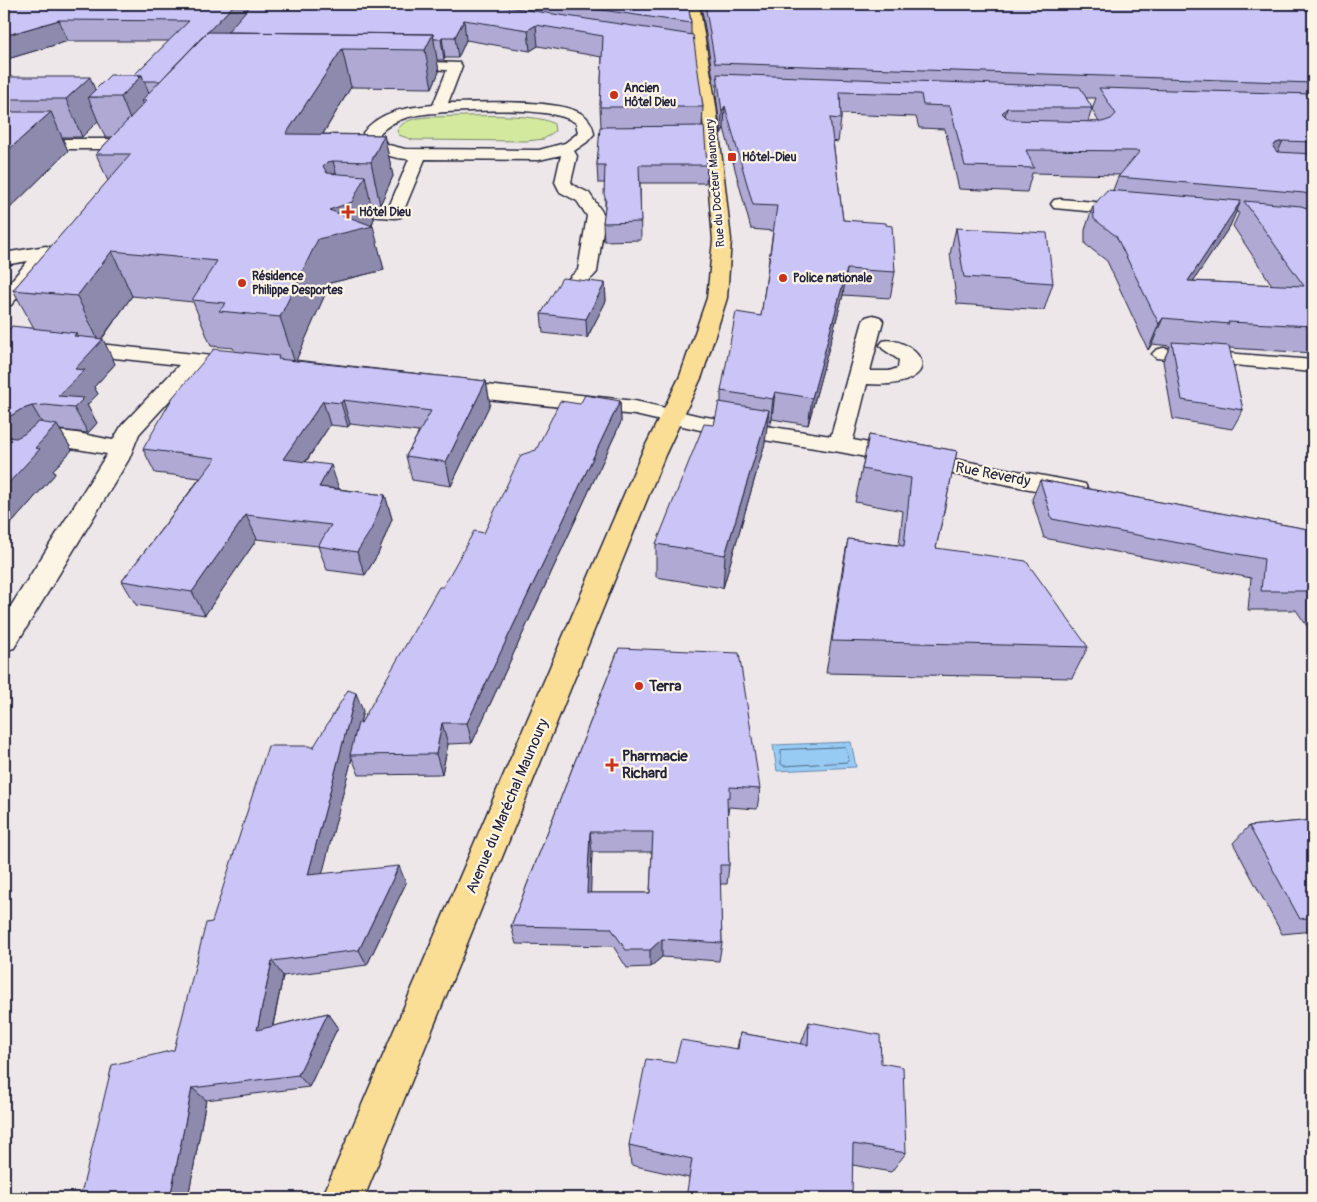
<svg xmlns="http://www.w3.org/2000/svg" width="1317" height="1202" viewBox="0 0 1317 1202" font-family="Pangolin,sans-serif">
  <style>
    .green { fill: #d2e99e; stroke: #7a866c }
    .water { fill: #97cbf4; stroke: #6887aa }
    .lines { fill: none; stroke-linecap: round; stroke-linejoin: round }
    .shore { stroke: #516685; stroke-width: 1 }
    .minor-casing { stroke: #22223b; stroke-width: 3 }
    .major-casing { stroke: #22223b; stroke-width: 3 }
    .minor { fill: #fcf5e5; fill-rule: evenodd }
    .major { fill: #fbde96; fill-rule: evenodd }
    .wall { fill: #afa9d4; stroke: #22223b; fill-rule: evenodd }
    .shaded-wall { fill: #8e8aad; stroke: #22223b }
    .building { fill: #cbc5f7; stroke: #22223b; fill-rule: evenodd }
    .poi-dot { fill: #c8321e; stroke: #fcf5e5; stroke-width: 2 }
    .labels { text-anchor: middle; stroke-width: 4.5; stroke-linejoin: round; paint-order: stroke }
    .far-poi-label { font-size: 12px; font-weight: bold; fill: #22223b; stroke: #fcf5e5; text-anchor: start }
    .far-street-label { font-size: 12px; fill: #22223b; stroke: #fcf5e5 }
    .street-label { font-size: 15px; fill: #22223b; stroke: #fcf5e5 }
    .poi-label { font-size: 15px; font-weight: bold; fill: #22223b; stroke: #fcf5e5; text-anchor: start }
  </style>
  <rect width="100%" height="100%" fill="#ede7ea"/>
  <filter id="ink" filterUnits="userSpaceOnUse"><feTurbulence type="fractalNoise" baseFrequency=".02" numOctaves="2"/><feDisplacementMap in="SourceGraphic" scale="10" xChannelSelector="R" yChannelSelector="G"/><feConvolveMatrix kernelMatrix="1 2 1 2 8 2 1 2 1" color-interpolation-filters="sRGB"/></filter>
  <g filter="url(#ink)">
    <path class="green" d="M427,117c25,0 109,-6 127,7l1,7 -11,8 -17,2 -114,-1 -14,-5 -2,-4c5,-11 19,-13 30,-14z"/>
    <path class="water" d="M851,742l5,25 -79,4 -4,-26z"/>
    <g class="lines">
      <path class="shore" d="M845,747l4,12 -2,3 -63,4 -3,-2v-14z"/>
      <g class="minor-casing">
        <path id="minor" d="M401,61l59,2 2,3 -14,37c29,0 118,-6 138,14 5,5 7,10 8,17l-7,8 -13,9 3,5 -6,26 2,3 16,8 16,23 -8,56c-7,9 -15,14 -26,11l-3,-4 10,-9 9,-54 -10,-15 -17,-9 -5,-10 6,-27 -22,5 -114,-1 -24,58 -6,1 -57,-4 -3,-4 3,-4 6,-1 45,2 20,-48c-16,0 -43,-8 -46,-26 16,-22 45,-26 70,-28l14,-35 -51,-2 -2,-3 2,-3zM447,112c31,-1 105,-6 129,11l2,10 -13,10 -26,7 -134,-1 -16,-4 -10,-8v-3c18,-19 43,-20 68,-22z
          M4,139h137l6,2 2,3 -2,3 -6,2h-137z
          M1060,199l69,6 6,1 3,4 -3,4 -6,1 -75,-7 -3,-4 3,-4z
          M46,246l7,2 2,4 -2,4 -8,2 2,3 -2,4 -34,40 -7,2v-18l24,-28 -24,4v-12z
          M873,315l7,2 3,4 -13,50h19l9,-3 1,-8 -16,-11 -3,-4 3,-4c19,-5 55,21 30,36 -12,8 -32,8 -46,7l-14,56 223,42 9,2 3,6 -3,6 -9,2 -236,-46 -140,-22 -65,-15 -185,-20 -8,-2 -3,-5 3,-5 8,-2 185,20 65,15 131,20 32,-115 3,-4z
          M4,334l237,25 8,1 3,5 -3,5 -8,1 -41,-4 -61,67 -10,25 -115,189 -10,3v-34l103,-163 -54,-9c-12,7 -12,15 -28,10l-4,-5c20,-31 61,-15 92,-10l9,-15 57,-60 -175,-19z
          M1163,348l150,12v12l-157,-14 -4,-4 4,-4z"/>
      </g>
      <g class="major-casing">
        <path id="major" d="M687,4h12l17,102 15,134 -4,58 -25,78 -37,79 -301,743h-42l319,-743 39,-79 27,-78 6,-58 -11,-134z"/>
      </g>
      <use href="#minor" class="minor"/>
      <use href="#major" class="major"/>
    </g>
    <path class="wall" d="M4,4h684l3,19v12l12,72 -1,19 5,39 -1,18h-66l1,57 -37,1 -1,-18 2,-13v-27h-7l-1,-18 4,-38 -1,-20 2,-50 -64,-11 -8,5 -64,-11 -8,18h-13l-1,2h-7l2,12 -7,16 -81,-1 -28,47 61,1 9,41 -13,29 -9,-1 3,15 -2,6 12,45 -54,13 -34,77 190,21 4,23 -39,82 -39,-6 -6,-24 13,-24 -69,-8 -2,3 -18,-2 -24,37 33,27 46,6 7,24 -14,35 -13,21 -38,-5 -9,-24 -61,-7 -52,76 -69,-10 -14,-24 78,-103 -45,-5 -12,-24 92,-98 -2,-3 -22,-2 -18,-44 -61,-6 -30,43 13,25 -21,23 4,7 -11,11 10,18 -9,10 -28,-3 12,20 -19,20 2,4 -51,58 6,-203 24,-1 -21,-38 95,-109 -12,-27 16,-17h-7l-7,-16 -16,16h-20l6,14 -64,63v-137l91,13 39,-15 35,-34h-101l-64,19z
      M701,4h612v349l-84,-5 14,62 -11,19 -59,-10 -10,-58 7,-15 -18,-2 -4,6 -41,-89 -22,-17v-14l8,-24 20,-16 5,-13 2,-2 -88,-2 -5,19 -68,-3 -14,-60 -26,-1 -3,-11 -75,-3v5l-3,23 -5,-1 10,79 43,5 9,47 -5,26 -47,-3 -35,130 -36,-6 -2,7 -3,-1 -2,18 -42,145 -67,-11v-33l58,-119 7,-23v-11l40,-75 12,-85 -22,-2 -27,-101 -3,6 -5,-39 1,-11h-3zM1086,98h10l-4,12 7,12h-11l4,-14zM1236,212l3,1 -6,13 39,59 -79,-4 37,-55z
      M956,228l97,55 -9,27 -87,-6 -7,-50z
      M605,283l1,18 -19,37 -44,-5 -2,-19z
      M620,401l1,21 -149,321 -24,1 -6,30 -83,1 -7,-17 -30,116 84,9 -39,82 -84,11 -10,50 55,-13 10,14 -29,60 -103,13 -18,98h-108l94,-148 38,-128 101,-174 50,-37 -3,12h1l82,-136 41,-54 52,-83 44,-46z
      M869,435l88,16 -21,97 152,99 -16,31 -246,-5 16,-102 6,-32 51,6 4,-34 -48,-9z
      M1040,480l273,50v99h-4l-13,-19h-48l3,-32 -207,-40 -12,-39z
      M619,648l141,141 -3,20 -28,-2 -2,11 2,47 -2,19h-7l2,59 -3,18 -57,-4 -12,10 -23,1 -14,-22 -97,-2 -5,-18zM592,852h60l-2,41h-60z
      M1313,820v111l-31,3 -49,-91 16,-17z
      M809,1022l72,41 25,90 -15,19 -38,-7 -164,13 -58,-13 -2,-20 46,-82 62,-14 3,-16 61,11z"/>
    <path class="shaded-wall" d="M235,4h24l-30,32 -69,45z
      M59,20l9,21 -64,19v-24z
      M464,20l2,20 -8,18 -3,-21z
      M536,25l2,21 -8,5 -2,-21z
      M433,34l6,38 -7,16 -7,-38z
      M442,37l3,21 -1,2 -3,-21z
      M342,49l9,38 -53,88 -12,-41z
      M142,75l15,40 -10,-15h-5l8,22 -13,15 -16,-40z
      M90,77l8,20h-10l10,24 -16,16 -16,-38z
      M725,106l-1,22 -3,6 1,-22z
      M1007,108l-6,23 1,-18z
      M51,112l17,39 -64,63v-60z
      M384,135l9,41 -13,29 -9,-43z
      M1283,141l-11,23 1,-17 3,-4z
      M333,161l11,42 21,-27 9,43 -3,7h2l11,44 -54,13 -35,80 -15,-46 49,-107 -6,-44 4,-4z
      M1241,201l-11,25 -54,81 12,-26z
      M112,251l20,45 -33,46 -22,-46z
      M847,269l-4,26 -35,130 4,-27z
      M605,283l1,18 -19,37 -1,-19z
      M1163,318l-11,26 -4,6 11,-26z
      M76,333l12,22 15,-16 12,25 -21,23 4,7 -11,11 10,18 -9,10 -14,-25 -16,-12 17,-27 -1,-33z
      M486,381l4,23 -39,82 -5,-24z
      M775,392l-3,27 -2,7 3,-27z
      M343,400l7,24 -2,3 -7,-24z
      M323,401l7,24 -39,58 -8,-24z
      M620,401l1,21 -149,321 -5,-20z
      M32,406l15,25 -32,23 -11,-17v-14l5,-6 11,-7z
      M769,410l-4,33 -42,145 2,-33z
      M57,425l15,25 -19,20 2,4 -51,58v-44l31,-40z
      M331,465l8,24 -20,-2z
      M385,495l7,24 -14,35 -13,21 -8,-23z
      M246,515l11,24 -52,76 -13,-23z
      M356,693l7,18 -11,43 -2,1 2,3 -34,133 -10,-16z
      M442,723l6,21 -6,30 -6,-20z
      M590,832l2,20 -2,60 -3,-19z
      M399,866l7,17 -39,82 -8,-15z
      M662,939v18l-12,10v-17z
      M272,961l11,15 -14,67 -12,-13z
      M328,1013l10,14 -29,60 -11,-12z
      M192,1088l14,12 -18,98h-18z
      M240,1194l6,4h-8z"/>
    <path class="building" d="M4,4h231l-75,77h-16l-2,-6h-8l55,-54 -130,-1 -55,16z
      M252,4h235l206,31 10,72h-103l3,-71 -67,-11 -8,5 -64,-10 -9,17h-13l-1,2h-7l-1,-5 -206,-2z
      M561,4h127l3,19z
      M705,4h608v79l-598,-20z
      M207,32l226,2 -8,16 -83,-1 -56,85 98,1 -13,27 -38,-1 -6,1 -4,4 4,7 38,3 -13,26 -23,8 44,16 -55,13 -38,78 -61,-6 7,-8 -34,-3 25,-39 -105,-10 -35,45 -64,-6 118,-136h-35l51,-54h-5z
      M717,74l363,13 12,21h-85l-5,5 4,4 6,3 90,2 9,-3 5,-5 -17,-26 214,6v48l-30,-1 -7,2 -3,4 4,5 36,2v42l-9,-3 -186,-16 22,-26 -114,-1 8,18 -69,-2 -15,-60 -27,-1 -2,-11 -81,-2 1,27 -11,-1 13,102 43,3v2l6,1 3,46 -48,-3 -35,129 -37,-6 -2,7 -52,-8 15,-79 25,4 16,-110 -24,-1 -28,-99 -3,6z
      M110,75h32l-21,22h-33z
      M4,77h86l-24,22h-62z
      M4,112h47l-47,42z
      M704,126l3,39h-68l2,57 -38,1 3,-24 -2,-4 1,-30h-8l3,-38z
      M1107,190l134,11 -53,80 116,5 -60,-85 57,5 12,4v116l-85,-4 1,2 -66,-6 -4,6 -43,-88 -22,-17 -1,-13z
      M956,228l91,5 6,50 -89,-6z
      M562,278l43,5 -19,36 -45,-5z
      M12,326l64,7 -2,3 29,3 -28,30 10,1 -27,26 26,2 -10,10 -28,-3 -14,1 -12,4 -11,7 -5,6v-94h6z
      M1172,342l57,4 14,64 -61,-10z
      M214,349l65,7 -1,3 208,22 -40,81 -40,-6 25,-45 -88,-11 -2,3 -18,-2 -40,58 48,6 -12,22 66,8 -14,35 -14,22 -39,-6 13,-21 -85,-10 -54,77 -70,-11 94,-123 -73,-9 30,-52z
      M585,395l35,6 -153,322h-25l-6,31 -86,1 8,-32h3l78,-136h4l31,-56 10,2 37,-78 15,-5 24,-49 20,3z
      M719,402l50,8 -44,145 -69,-11 48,-120 10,1z
      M39,422l18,3 -22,23 5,1 -36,39v-51l12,1 8,-4z
      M869,435l88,16 -21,97 90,13 62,86 -256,-6 16,-102 56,7 7,-68 -49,-9z
      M1040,480l273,50v65l-3,-4h-49l3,-32 -212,-40z
      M619,648l120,5 21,136 -30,-2v10h-3l2,68h-9l2,78 -60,-4 -12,11h-24l-15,-22 -100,-2zM590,832h63l-3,61h-63z
      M348,690l8,3 -48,182 91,-9 -40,84 -87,11 -15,69 71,-17 -30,62 -106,13 -22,110h-90l32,-133 62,-15 32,-127 6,-1 56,-176h41l4,2z
      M1313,820v97l-13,2 -51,-93z
      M809,1022l71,13 1,28 22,4 3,86 -53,-9 -1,54h-166l6,-39 -63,-14 17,-86 29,4 6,-23 57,9 2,-16 68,12z
      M240,1194l-2,4h-11z"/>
  </g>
  <g class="poi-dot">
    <circle cx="614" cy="95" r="5"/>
    <rect x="727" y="152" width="10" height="10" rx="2.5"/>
    <path d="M345.5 204.5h5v5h5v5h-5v5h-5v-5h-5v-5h5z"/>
    <circle cx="783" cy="278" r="5"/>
    <circle cx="242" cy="283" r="5"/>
    <circle cx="639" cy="686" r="5"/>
    <path d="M609.5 757.5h5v5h5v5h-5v5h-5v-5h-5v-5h5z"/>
  </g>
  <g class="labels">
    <g class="far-poi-label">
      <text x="624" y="92">Ancien<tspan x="624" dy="14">Hôtel Dieu</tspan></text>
      <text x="742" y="161">Hôtel-Dieu</text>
      <text x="359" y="216">Hôtel Dieu</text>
      <text x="252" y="280">Résidence<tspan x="252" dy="14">Philippe Desportes</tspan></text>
      <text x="793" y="282">Police nationale</text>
    </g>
    <g class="far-street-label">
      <text transform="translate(715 183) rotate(-95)" y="4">Rue du Docteur Maunoury</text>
    </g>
    <g class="street-label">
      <text transform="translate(993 474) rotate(11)" y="5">Rue Reverdy</text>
      <text transform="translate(507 806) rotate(-67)" y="5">Avenue du Maréchal Maunoury</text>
    </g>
    <g class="poi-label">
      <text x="649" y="691">Terra</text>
      <text x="622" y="761">Pharmacie<tspan x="622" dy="17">Richard</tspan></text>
    </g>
  </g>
  <rect width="1317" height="1202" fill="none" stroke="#fcf5e5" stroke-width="20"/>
  <rect x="10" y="10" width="1297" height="1182" fill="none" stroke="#22223b" stroke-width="2" filter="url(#ink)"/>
</svg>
